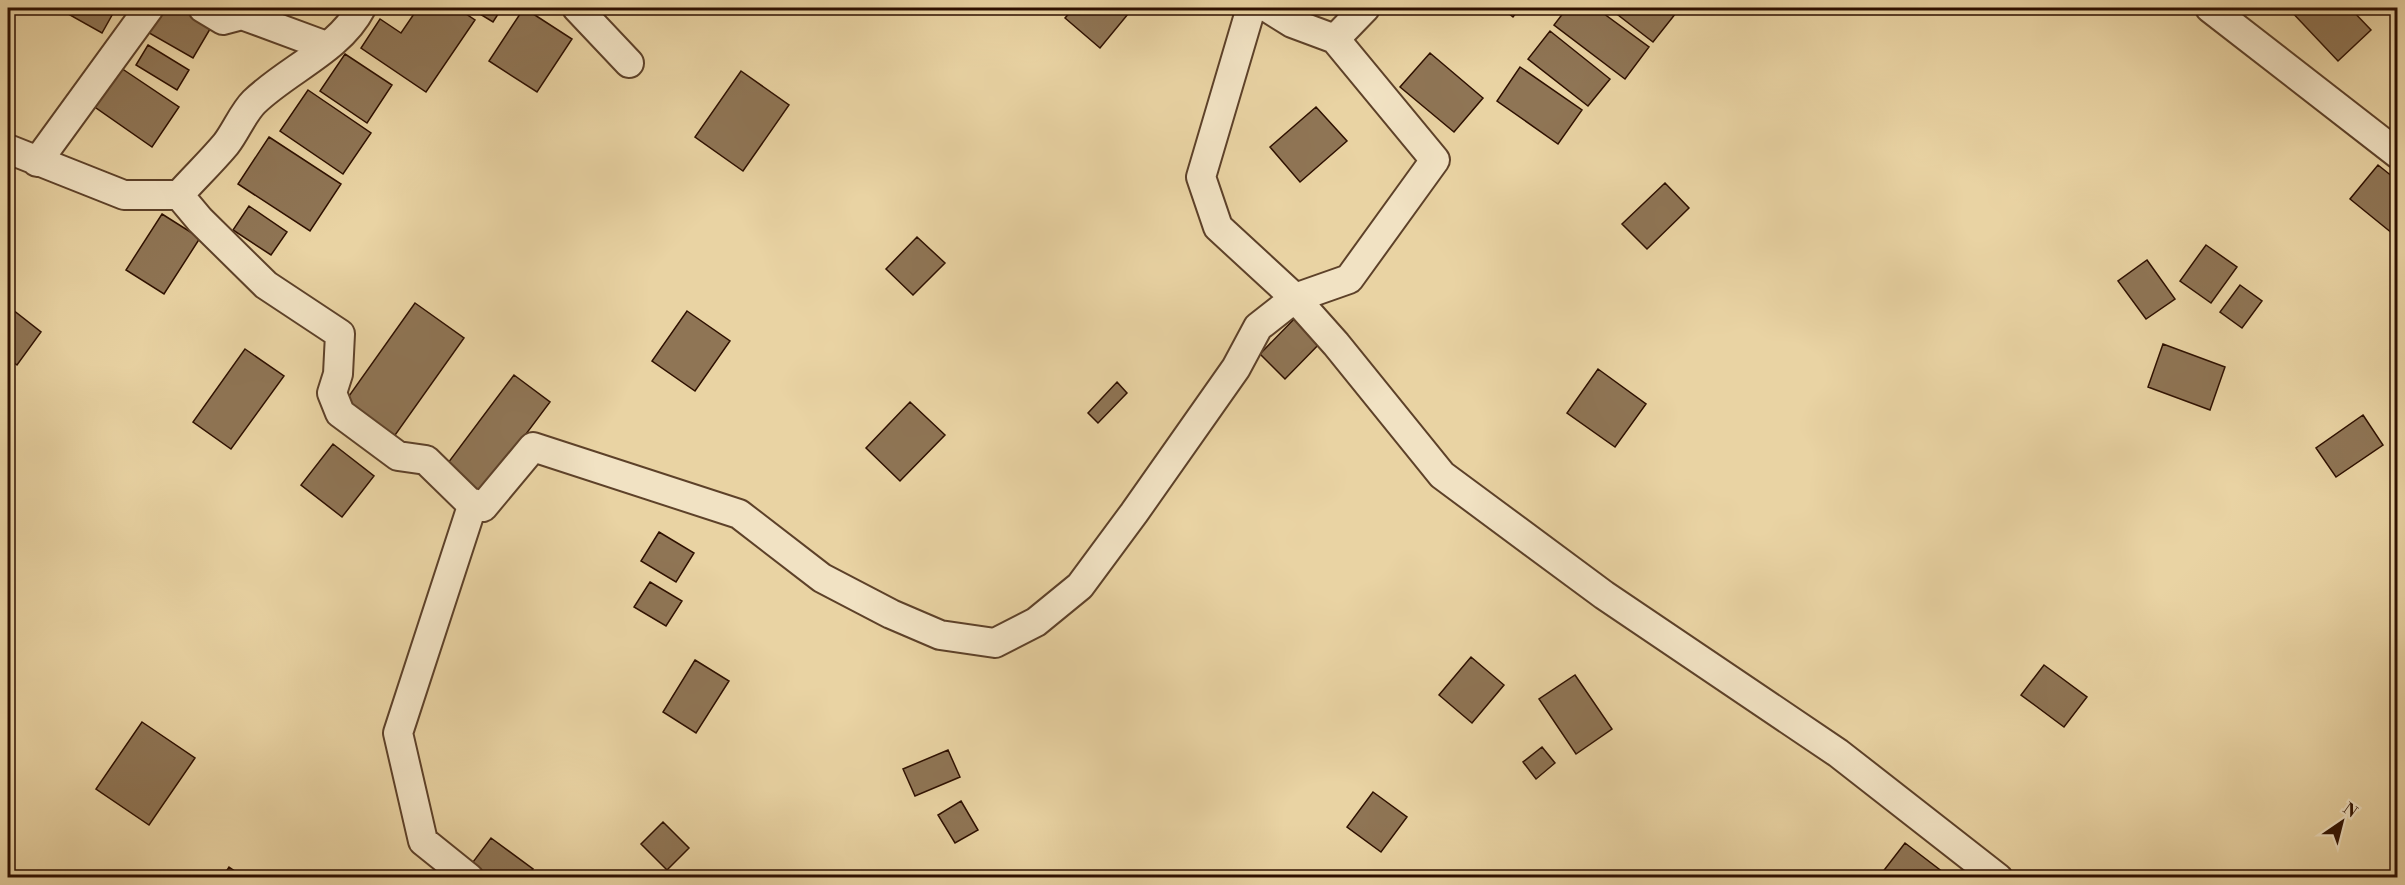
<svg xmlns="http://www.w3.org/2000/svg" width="2405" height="885" viewBox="0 0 2405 885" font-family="'Libre Bodoni',serif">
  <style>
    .building { fill: #8f7555; stroke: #2e1000; stroke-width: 1.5 }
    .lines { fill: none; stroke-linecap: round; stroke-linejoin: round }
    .street-casing { stroke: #5d4129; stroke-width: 32 }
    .street { stroke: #f1e2c3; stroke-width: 28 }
  </style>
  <rect width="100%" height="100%" fill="#e9d3a3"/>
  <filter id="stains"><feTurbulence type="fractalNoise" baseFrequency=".00333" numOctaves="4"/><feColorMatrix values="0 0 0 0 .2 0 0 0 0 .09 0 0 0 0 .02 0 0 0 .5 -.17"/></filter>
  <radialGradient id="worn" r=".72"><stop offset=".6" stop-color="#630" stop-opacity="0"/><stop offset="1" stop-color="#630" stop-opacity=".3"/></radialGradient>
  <path class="building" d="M62,8h54l-14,25 -41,-23z
    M157,8h28l28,16 -20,34 -49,-28z
    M418,8h39l18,12 -49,72 -65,-44 19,-29 21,14z
    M470,8h32l-9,14z
    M524,8l48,31 -35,53 -48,-31z
    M1074,8h59l-33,40 -35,-30z
    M1502,8h18l-7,9z
    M1567,8h29l53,39 -24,32 -71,-54z
    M1609,8h71l-27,34z
    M2288,8h62l21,22 -33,31z
    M1550,31l60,48 -22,27 -60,-47z
    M148,45l41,25 -12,20 -41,-25z
    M1430,53l53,45 -29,34 -54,-45z
    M345,54l47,31 -25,38 -47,-32z
    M115,64l64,43 -27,40 -63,-44z
    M1520,67l62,43 -24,34 -61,-43z
    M741,71l48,34 -46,66 -48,-34z
    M308,90l63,43 -28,41 -63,-43z
    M1316,107l31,34 -47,41 -30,-35z
    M269,137l72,47 -31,47 -72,-47z
    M2378,165l20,16v57l-48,-39z
    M1665,183l24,25 -42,41 -25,-25z
    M249,206l38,26 -16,23 -38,-25z
    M162,214l38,24 -36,56 -38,-24z
    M917,237l28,26 -32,32 -27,-26z
    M2206,245l31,22 -26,36 -31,-22z
    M2147,260l28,39 -29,20 -28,-38z
    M2240,285l22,16 -20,27 -22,-16z
    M415,303l49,35 -71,100 -49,-35z
    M8,306l33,26 -24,33 -9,-7z
    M687,311l43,30 -35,50 -43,-30z
    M1298,315l26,24 -39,40 -25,-25z
    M2163,344l62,23 -15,43 -62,-23z
    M245,349l39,27 -53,73 -38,-27z
    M1598,369l48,35 -31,43 -48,-34z
    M514,375l36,27 -69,92 -36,-27z
    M1117,382l10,11 -29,30 -10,-10z
    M910,402l35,33 -45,46 -34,-33z
    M2363,415l20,30 -47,32 -20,-29z
    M333,444l41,32 -32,41 -41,-32z
    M659,532l35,21 -18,29 -35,-21z
    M650,582l32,19 -16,25 -32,-19z
    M1471,657l33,28 -32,38 -33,-28z
    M695,660l34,21 -33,52 -33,-21z
    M2044,665l43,32 -23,30 -43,-32z
    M1575,675l37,54 -36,25 -37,-55z
    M142,722l53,36 -46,67 -53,-36z
    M1542,747l13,16 -19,16 -13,-17z
    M948,750l12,27 -45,19 -12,-27z
    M1373,792l34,25 -26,35 -34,-25z
    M961,801l17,29 -23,13 -17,-28z
    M663,822l26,26 -22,22 -26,-26z
    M491,838l42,31 -7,9h-41l-15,-12z
    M1905,843l43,33 -1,2h-69z
    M229,867l13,9 -1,2h-19z"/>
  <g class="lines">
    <g class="street-casing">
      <path id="street" d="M203,8l20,12 19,-5 84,31
        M577,8l52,55
        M1268,8l24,15 43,16
        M1365,8l-30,31 100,121 -86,119 -54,19 41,46 106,131 162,120 234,158 160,125
        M2210,8l188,146
        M8,149l116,46h55l21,25 66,65 74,49 -2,40 -6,19 8,20 58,43 28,4 43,42 14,5 50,-60 206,67 83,64 69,36 49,21 55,8 41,-21 44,-36 54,-73 102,-145 22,-41 37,-29 -77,-71 -17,-50 50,-169
        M37,162l112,-154
        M179,195c15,-17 32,-33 47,-51 10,-13 17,-31 28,-42 34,-33 85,-52 107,-94
        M469,878l-46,-37 -25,-108 75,-230"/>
    </g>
    <use href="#street" class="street"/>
  </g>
  <rect width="2405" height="885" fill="none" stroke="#e9d3a3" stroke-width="30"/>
  <rect x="9" y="9" width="2387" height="867" fill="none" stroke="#2e1000" stroke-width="3"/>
  <rect x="15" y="15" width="2375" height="855" fill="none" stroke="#2e1000" stroke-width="1.5"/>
  <g transform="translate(2342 822) rotate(35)" stroke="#f1e2c3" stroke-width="4.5" paint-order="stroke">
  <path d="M0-4.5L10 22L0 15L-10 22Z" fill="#2e1000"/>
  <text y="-9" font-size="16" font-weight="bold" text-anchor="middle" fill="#2e1000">N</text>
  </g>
  <rect width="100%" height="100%" filter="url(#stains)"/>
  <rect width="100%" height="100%" fill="url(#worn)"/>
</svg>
